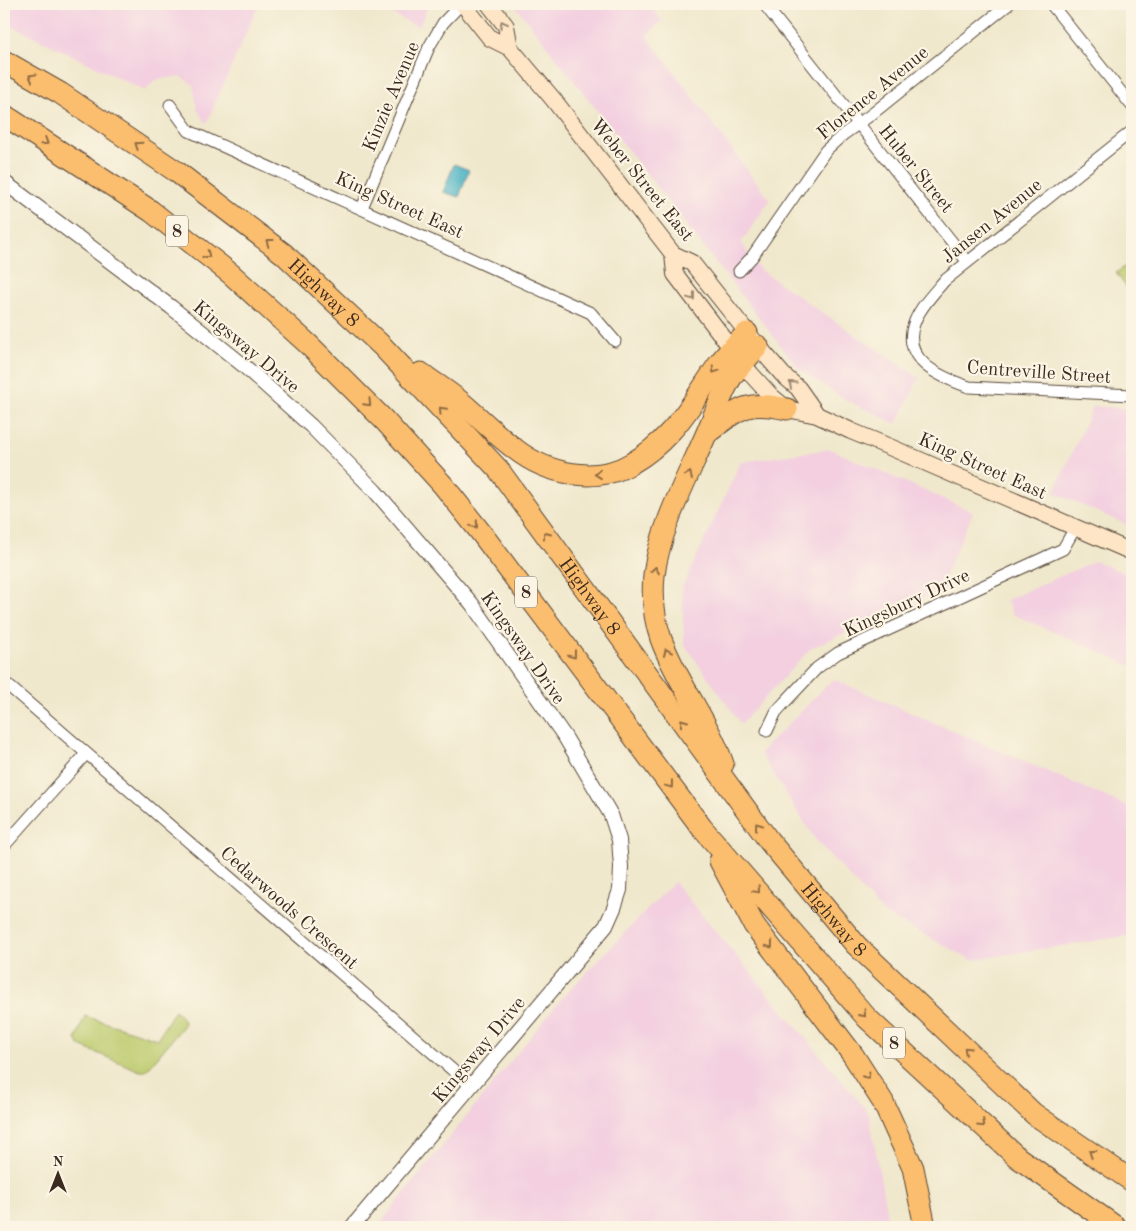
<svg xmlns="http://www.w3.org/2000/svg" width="1136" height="1231" viewBox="0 0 1136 1231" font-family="'Old Standard TT',serif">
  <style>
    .built { fill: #f3cfe0 }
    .green { fill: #bdcb6e; stroke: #7c7a46 }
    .water { fill: #45b0c3; stroke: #406d70 }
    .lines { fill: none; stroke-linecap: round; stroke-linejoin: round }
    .minor-casing { stroke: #564638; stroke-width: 13 }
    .tertiary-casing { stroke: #564638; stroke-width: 16 }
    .secondary-casing { stroke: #564638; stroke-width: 18 }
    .motorway-casing { stroke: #564638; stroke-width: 23 }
    .minor { stroke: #fff; stroke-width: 11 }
    .tertiary { stroke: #fff; stroke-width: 14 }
    .secondary { stroke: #fde5c5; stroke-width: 16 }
    .motorway { stroke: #fbbd6e; stroke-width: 21 }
    .oneway { stroke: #9c8872 }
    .oneway2 { stroke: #916c42 }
    .labels { text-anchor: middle; stroke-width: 4.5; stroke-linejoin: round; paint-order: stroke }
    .shield { fill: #fcf5e5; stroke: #75675a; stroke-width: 1 }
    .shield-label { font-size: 18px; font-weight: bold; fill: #3b2a1e }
    .street-label { font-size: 19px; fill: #3b2a1e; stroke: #fcf5e5 }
  </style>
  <rect width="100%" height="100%" fill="#fcf5e5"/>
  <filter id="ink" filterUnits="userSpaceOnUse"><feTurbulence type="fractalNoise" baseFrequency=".02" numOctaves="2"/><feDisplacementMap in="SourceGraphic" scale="10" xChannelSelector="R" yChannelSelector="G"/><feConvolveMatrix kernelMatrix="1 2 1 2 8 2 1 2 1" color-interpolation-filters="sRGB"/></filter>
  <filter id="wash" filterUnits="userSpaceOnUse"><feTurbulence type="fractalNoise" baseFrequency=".0096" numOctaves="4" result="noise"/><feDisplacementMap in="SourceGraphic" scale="20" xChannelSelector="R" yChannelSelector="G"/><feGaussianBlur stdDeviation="1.12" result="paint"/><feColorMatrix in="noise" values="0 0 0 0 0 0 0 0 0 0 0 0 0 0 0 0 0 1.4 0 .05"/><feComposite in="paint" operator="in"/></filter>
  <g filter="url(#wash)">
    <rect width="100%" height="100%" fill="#f0e8cc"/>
    <path class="built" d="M4,4h255l-53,120 -9,-15 -4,-24 -13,-9 -25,4 -10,11 -141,-69z
      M371,4h58l-10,23z
      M514,4h135l13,17 -16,14 124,165 -29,43 19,27 159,108 -22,46 -51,-24 -47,-31z
      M1093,406l39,3v118l-78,-34z
      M830,449l143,63 -35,79 -127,57 -70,76 -57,-80 -2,-56 59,-126z
      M1095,561l37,15v90l-120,-52 -6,-14z
      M833,679l299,129v127l-160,25 -89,-47 -68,-74 -55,-86z
      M674,882l195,231 20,114h-512l184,-228z"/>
    <path class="green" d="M1132,261v34l-16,-22z
      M175,1010l8,9 1,6 -38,46h-6l-60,-25 -4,-7 9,-23 72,23z"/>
    <path class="water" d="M454,164l15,6 -10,27 -16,-5z"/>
  </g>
  <g filter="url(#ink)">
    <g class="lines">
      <g class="minor-casing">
        <path id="minor" d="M764,4l203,257
          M1051,4l81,102
          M170,105l19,26 402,182 24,28
          M1132,131l-188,150c-10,12 -23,25 -29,40 -16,39 25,56 54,66l163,8
          M362,208l67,-161 14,-24 18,-19
          M739,271l13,-14 74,-107 18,-16 28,-20 137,-110
          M4,682l467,404
          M767,731l9,-19 9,-10 32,-34 21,-15 225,-104 12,-21
          M4,846l82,-92"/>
      </g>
      <g class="tertiary-casing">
        <path id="tertiary" d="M4,182l167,125 72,58 68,61 64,65 97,113 93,133 46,78 8,25 2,27 -1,23 -6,18 -8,18 -254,301"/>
      </g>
      <g class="secondary-casing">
        <path id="secondary" d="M463,4l27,34 20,10 43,51 120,155 19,9 66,83 25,29 15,13 19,27
          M489,4l17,22 4,22
          M673,254l2,20 76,100 20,22 16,13 30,6 34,16 41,17 240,104"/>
      </g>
      <g class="motorway-casing">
        <g id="motorway">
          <path id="s1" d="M4,61l56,32 117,79 107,82 98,92 116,123 271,372 87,104 178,169 98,67"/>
          <path d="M4,115l147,96 80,63 77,70 76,76 59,65 39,49 220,294 165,190 150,139 99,70"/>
          <path d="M421,373c13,10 27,18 40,29 18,15 35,33 54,47 32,25 81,36 117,14 14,-8 27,-19 38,-31 20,-21 34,-48 51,-71 8,-10 17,-19 26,-28"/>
          <path d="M710,431c31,-24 38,-31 77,-22"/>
          <path d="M723,764c-15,-44 -46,-81 -62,-125 -7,-20 -9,-43 -7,-64 6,-49 35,-100 54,-145 7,-16 15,-41 25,-55 7,-10 17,-19 25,-29"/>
          <path d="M720,861l34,64 99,130 30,47 30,66 12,59"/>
        </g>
      </g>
      <use href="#minor" class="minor"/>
      <use href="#tertiary" class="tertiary"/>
      <use href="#secondary" class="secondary"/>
      <use href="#motorway" class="motorway"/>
    </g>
    <defs><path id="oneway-chevron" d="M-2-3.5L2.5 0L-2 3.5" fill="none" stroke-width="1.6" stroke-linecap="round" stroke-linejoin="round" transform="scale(1.25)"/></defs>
    <g class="oneway">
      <use href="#oneway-chevron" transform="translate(503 24) rotate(-118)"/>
      <use href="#oneway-chevron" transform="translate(692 297) rotate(53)"/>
      <use href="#oneway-chevron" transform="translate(792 384) rotate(-138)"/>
    </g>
    <g class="oneway2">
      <use href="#oneway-chevron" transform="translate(32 77) rotate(-151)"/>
      <use href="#oneway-chevron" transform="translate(45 142) rotate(33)"/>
      <use href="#oneway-chevron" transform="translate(138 145) rotate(-146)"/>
      <use href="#oneway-chevron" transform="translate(269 242) rotate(-143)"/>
      <use href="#oneway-chevron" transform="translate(207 255) rotate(38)"/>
      <use href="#oneway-chevron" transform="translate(715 370) rotate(124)"/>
      <use href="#oneway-chevron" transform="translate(368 403) rotate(45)"/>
      <use href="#oneway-chevron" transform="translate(442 410) rotate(-133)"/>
      <use href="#oneway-chevron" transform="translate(598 474) rotate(174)"/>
      <use href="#oneway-chevron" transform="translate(689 475) rotate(-66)"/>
      <use href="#oneway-chevron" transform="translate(475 525) rotate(51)"/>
      <use href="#oneway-chevron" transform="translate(546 535) rotate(-126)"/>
      <use href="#oneway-chevron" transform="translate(655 570) rotate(-81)"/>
      <use href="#oneway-chevron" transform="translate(667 652) rotate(-113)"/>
      <use href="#oneway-chevron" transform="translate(573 655) rotate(53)"/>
      <use href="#oneway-chevron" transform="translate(683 722) rotate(-126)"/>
      <use href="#oneway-chevron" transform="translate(670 785) rotate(53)"/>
      <use href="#oneway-chevron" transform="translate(758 826) rotate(-126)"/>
      <use href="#oneway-chevron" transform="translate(757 890) rotate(49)"/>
      <use href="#oneway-chevron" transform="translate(770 945) rotate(53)"/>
      <use href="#oneway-chevron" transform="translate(863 1014) rotate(48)"/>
      <use href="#oneway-chevron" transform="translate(967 1050) rotate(-137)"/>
      <use href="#oneway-chevron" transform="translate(867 1076) rotate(58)"/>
      <use href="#oneway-chevron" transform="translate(982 1124) rotate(43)"/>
      <use href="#oneway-chevron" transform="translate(1092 1153) rotate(-146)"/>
    </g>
  </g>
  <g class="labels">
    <g class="shield">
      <rect x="166" y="215.5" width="22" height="31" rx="4"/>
      <rect x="515" y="576.5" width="22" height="31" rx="4"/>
      <rect x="883" y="1027.5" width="22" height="31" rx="4"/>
    </g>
    <g class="shield-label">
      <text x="177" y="237">8</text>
      <text x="526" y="598">8</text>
      <text x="894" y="1049">8</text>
    </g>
    <g class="street-label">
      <text transform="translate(872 92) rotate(-39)" y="7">Florence Avenue</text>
      <text transform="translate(390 96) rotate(-67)" y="7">Kinzie Avenue</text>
      <text transform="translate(917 168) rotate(51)" y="7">Huber Street</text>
      <text transform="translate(643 179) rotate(51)" y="7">Weber Street East</text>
      <text transform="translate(400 204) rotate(24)" y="7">King Street East</text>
      <text transform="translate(991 220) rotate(-39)" y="7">Jansen Avenue</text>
      <text dy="7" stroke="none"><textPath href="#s1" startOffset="396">Highway 8</textPath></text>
      <text transform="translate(247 346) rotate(40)" y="7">Kingsway Drive</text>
      <text transform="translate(1039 371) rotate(4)" y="7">Centreville Street</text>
      <text transform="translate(983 465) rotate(24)" y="7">King Street East</text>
      <text dy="7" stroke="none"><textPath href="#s1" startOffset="801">Highway 8</textPath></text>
      <text transform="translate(906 602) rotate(-25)" y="7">Kingsbury Drive</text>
      <text transform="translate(524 647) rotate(55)" y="7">Kingsway Drive</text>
      <text transform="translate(290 907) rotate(41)" y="7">Cedarwoods Crescent</text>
      <text dy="7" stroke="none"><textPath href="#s1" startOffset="1206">Highway 8</textPath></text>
      <text transform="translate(478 1049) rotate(-50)" y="7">Kingsway Drive</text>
    </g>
  </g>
  <rect width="1136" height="1231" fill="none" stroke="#fcf5e5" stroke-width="20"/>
  <g transform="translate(58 1174)" stroke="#fcf5e5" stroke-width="4" paint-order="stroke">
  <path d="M0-4L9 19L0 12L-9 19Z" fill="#3b2a1e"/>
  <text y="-8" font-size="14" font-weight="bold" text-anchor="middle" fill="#3b2a1e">N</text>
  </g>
</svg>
